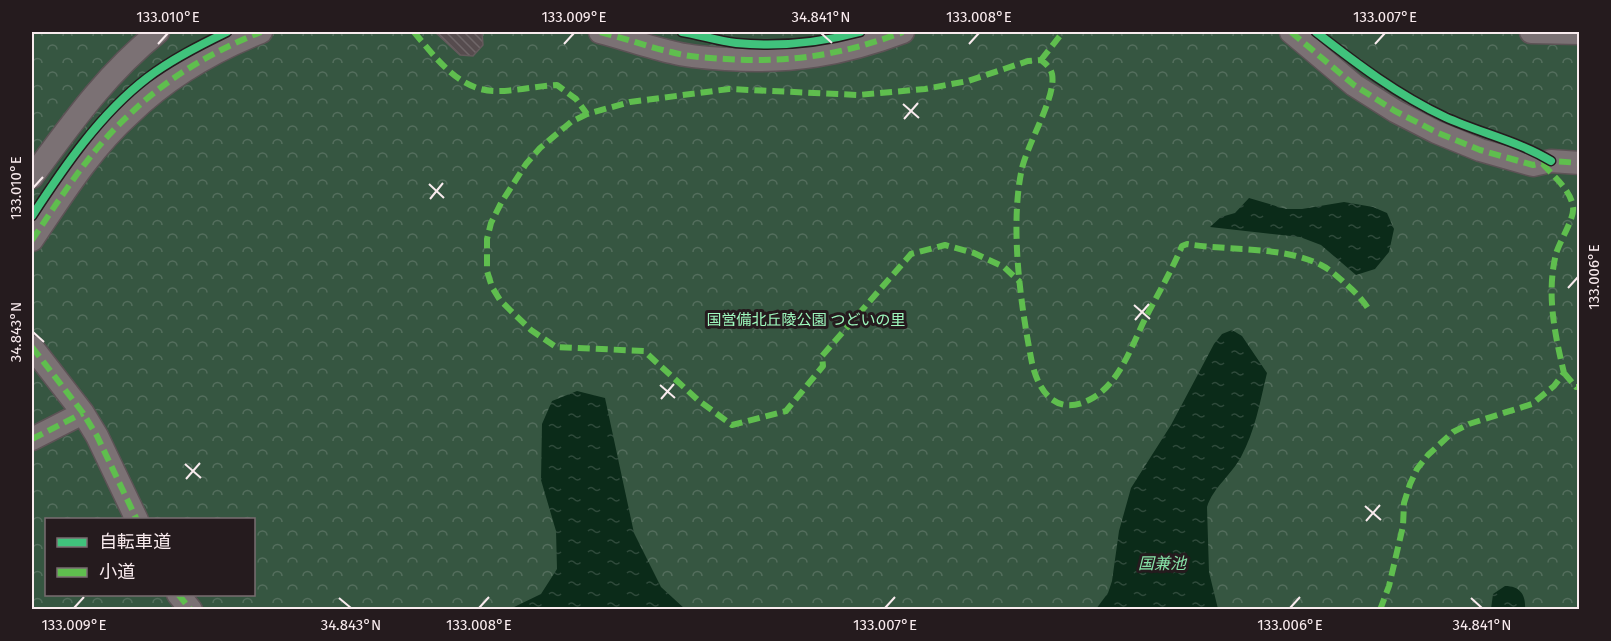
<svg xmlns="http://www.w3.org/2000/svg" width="1611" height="641" viewBox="0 0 1611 641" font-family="'Fira Sans','Noto Sans JP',sans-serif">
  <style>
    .forest { fill: url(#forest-crowns); fill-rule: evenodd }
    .water { fill: url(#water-ripples) }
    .building { fill: url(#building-back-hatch); stroke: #645a5c; stroke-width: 1.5 }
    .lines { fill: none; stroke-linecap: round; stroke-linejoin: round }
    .minor-casing { stroke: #5d5356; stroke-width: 25 }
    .minor { stroke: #7b7174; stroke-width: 22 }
    .quiet { stroke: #5fbe4e; stroke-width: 6; stroke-dasharray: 12 6; stroke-linecap: butt }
    .cycleway-casing { stroke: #251b1e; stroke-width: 11 }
    .cycleway { stroke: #40c37c; stroke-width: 8 }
    .ticks { fill: none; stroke: #f9ebee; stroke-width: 2 }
    .labels { text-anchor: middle; stroke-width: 6; stroke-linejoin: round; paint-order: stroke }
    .park-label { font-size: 15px; fill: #9efabe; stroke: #251b1e }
    .water-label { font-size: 16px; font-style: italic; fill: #86e2a7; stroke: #251b1e }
    .neatline { fill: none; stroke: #f9ebee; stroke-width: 2 }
    .ticks-label { font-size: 15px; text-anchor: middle; fill: #f9ebee }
  </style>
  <defs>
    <pattern id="forest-crowns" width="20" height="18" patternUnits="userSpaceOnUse" patternTransform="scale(1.5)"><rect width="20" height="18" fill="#365641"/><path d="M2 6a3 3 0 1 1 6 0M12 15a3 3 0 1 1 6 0" fill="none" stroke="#546e5d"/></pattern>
    <pattern id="water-ripples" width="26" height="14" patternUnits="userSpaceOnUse" patternTransform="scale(1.5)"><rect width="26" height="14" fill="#0b2b19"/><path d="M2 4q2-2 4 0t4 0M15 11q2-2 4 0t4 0" fill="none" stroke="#2f4a3b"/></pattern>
    <pattern id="building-back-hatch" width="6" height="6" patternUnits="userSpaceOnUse" patternTransform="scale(1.5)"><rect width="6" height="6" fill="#564c4e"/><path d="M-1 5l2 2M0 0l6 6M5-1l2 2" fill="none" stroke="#6f6668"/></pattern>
  </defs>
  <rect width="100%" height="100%" fill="#403538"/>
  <path class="forest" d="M32,32h1547v577h-1547zM46,520h208v74h-208z"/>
  <path class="water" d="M1249,198l37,11h16l42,-7 29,5 14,6 7,16 -5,23 -14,17 -19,6 -35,-30 -21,-8 -90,-10 11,-10 14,-4z
    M1232,330l10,6 25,37c-7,29 -12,58 -26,84 -10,18 -28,31 -34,50l2,65 9,37h-122l12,-16 4,-12 7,-50 12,-43 40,-63 43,-81 8,-10z
    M577,391l28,7 29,135 27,54 24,22h-175l31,-15 16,-25 -1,-38 -15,-51 1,-56 10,-23z
    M1505,586c16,0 21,10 20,23h-34l2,-15z"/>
  <path class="building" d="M435,32h47l1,13 -10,11 -13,-1z"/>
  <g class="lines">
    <g class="minor-casing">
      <path id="minor" d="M600,32c24,6 48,15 71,20 18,5 37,6 55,7 65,4 116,-4 177,-27
        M1291,32l63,53 41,26 41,21 44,18 53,15 18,-4 29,2
        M1531,32l49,1
        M32,177c39,-53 74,-103 126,-145
        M32,240c30,-44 58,-90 98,-126 37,-36 83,-63 131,-82
        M32,347l51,66 14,23 40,84
        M32,439l51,-26
        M178,594l13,16"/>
    </g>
    <use href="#minor" class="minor"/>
    <path class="quiet" d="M414,32c21,25 46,60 83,59 20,0 40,-5 60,-6l19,14 11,15 43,-12 99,-13 129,6 67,-6 43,-8 60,-20 13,-1c6,5 9,7 11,14 5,23 -27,73 -31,99 -11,58 0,134 11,190 7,30 25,53 57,37 31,-15 43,-56 58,-85 12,-23 25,-45 35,-69l5,-2c42,7 97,2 134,21 10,5 18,13 26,20 9,8 16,15 22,25
      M600,32c24,6 48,15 71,20 18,5 37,6 55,7 65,4 116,-4 177,-27
      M1291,32l63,53 41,26 41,21 44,18 53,15 18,-4 29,2
      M1041,60l22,-28
      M587,114l-16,8 -31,26 -14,16 -25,39 -10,20 -4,16v32l5,16 8,13 11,11 20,19 25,17 88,4 54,49 34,25 54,-14 37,-45 -1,-10 89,-102 34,-9 29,8 30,14 16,15
      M32,240c30,-44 58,-90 98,-126 37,-36 83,-63 131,-82
      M32,347l51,66 14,23 40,84
      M1564,373l12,14h4
      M32,439l51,-26
      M178,594l13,16
      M1380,610l9,-24 14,-60 1,-23 6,-19 7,-15 11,-14 25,-23 16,-8 63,-20 22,-18 10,-13c-9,-38 -18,-79 -8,-119 3,-12 19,-36 17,-47 -2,-17 -20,-31 -31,-44"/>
    <g class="cycleway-casing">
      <path id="cycleway" d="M682,32c18,3 36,9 54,11 42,4 83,0 124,-11
        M1316,32c41,32 82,63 129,85 35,16 73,24 106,44
        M32,216c32,-49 68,-102 115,-138 25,-19 53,-33 80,-46"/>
    </g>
    <use href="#cycleway" class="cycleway"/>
  </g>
  <path class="ticks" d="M821,33l11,10M158,44l10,-11M564,44l10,-11M969,44l10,-11M1375,44l10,-11M903,104l16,14M904,119l14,-16M429,184l15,14M33,188l10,-11M430,199l13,-16M1568,288l10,-11M1134,305l16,14M1135,320l14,-16M33,332l11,10M660,385l15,13M661,399l13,-15M185,464l16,14M186,479l14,-16M1365,506l16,14M1366,521l14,-16M339,598l12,10M1471,598l11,10M74,608l10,-11M479,608l10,-11M885,608l10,-11M1290,608l10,-11"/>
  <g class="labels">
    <g class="park-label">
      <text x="806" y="325">国営備北丘陵公園 つどいの里</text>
    </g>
    <g class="water-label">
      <text x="1162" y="569">国兼池</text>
    </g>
  </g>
  <rect width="1611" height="641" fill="none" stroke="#251b1e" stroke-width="66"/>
  <rect x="45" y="518" width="210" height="78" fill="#251b1e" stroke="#7a6e71" stroke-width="1.5"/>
  <rect x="57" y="538" width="30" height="9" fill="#40c37c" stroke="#7a6e71" stroke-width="1.5"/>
  <text x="99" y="548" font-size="18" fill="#f9ebee">自転車道</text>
  <rect x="57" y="568" width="30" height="9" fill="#5fbe4e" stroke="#7a6e71" stroke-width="1.5"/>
  <text x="99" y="578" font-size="18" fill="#f9ebee">小道</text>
  <rect x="33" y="33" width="1545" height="575" class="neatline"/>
  <g class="ticks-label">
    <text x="168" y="22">133.010°E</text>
    <text x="574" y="22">133.009°E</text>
    <text x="821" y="22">34.841°N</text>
    <text x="979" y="22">133.008°E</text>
    <text x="1385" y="22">133.007°E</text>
    <text transform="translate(16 188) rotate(-90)" y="5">133.010°E</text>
    <text transform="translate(1594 277) rotate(-90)" y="5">133.006°E</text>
    <text transform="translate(16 332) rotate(-90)" y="5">34.843°N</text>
    <text x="74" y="630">133.009°E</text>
    <text x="351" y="630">34.843°N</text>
    <text x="479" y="630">133.008°E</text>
    <text x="885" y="630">133.007°E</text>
    <text x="1290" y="630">133.006°E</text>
    <text x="1482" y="630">34.841°N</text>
  </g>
</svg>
